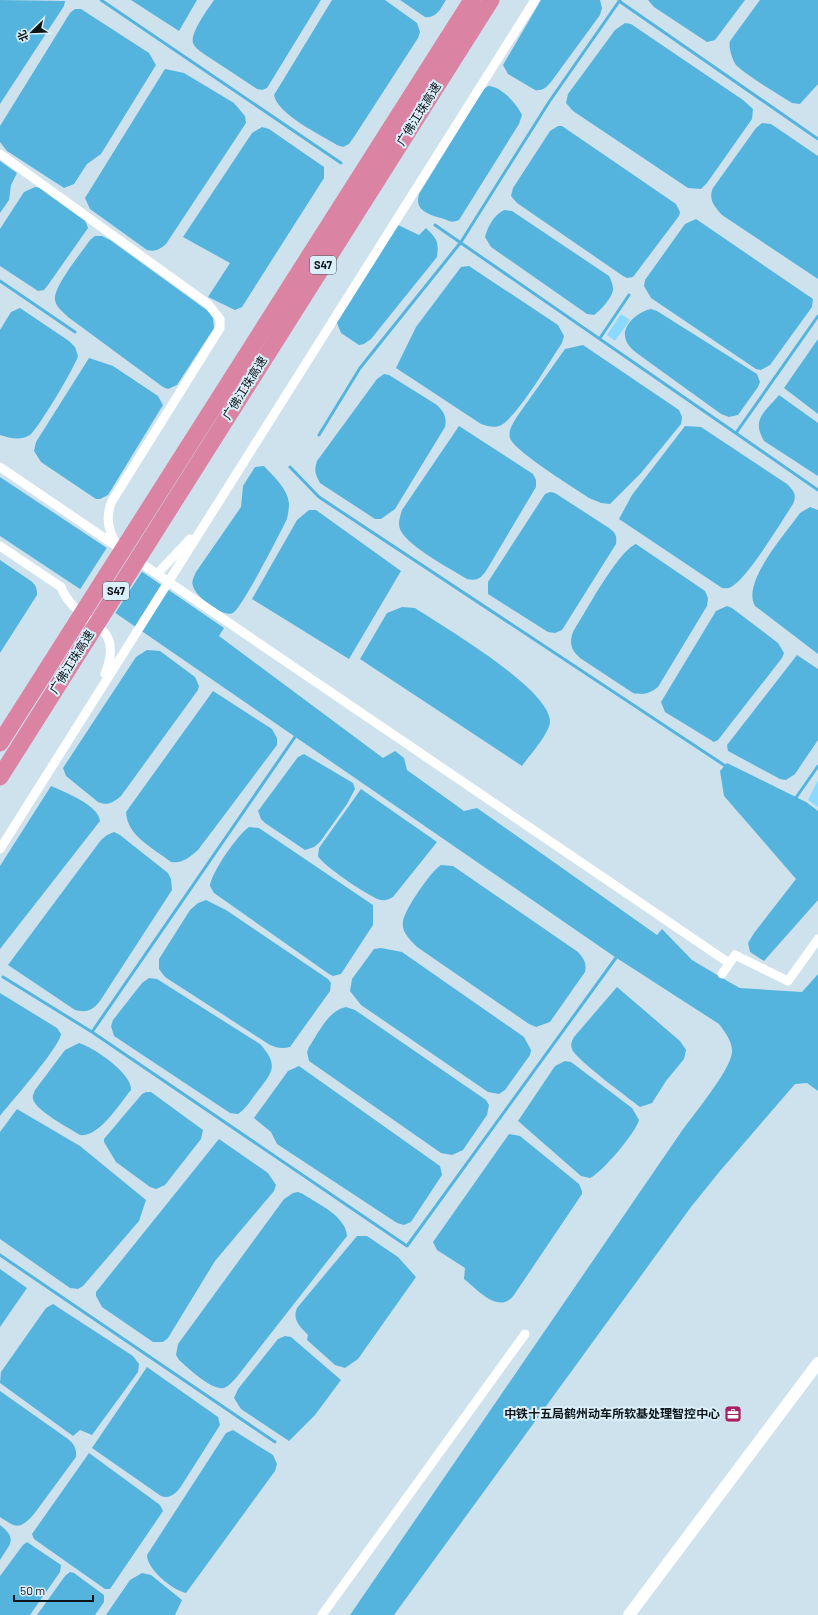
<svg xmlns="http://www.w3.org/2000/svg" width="818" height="1615" viewBox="0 0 818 1615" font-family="Barlow,'Noto Sans SC',sans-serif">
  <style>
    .green { fill: #8bd9fe }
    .water { fill: #55b4de }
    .pier { fill: #cde2ed }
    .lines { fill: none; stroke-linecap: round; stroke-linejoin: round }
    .stream { stroke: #55b4de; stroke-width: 3 }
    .minor { stroke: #fff; stroke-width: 9 }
    .tertiary { stroke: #fff; stroke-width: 12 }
    .motorway { stroke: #db83a3; stroke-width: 17 }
    .labels { text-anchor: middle; stroke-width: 4; stroke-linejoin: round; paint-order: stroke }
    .shield { fill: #daeffa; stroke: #4b565c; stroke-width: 1 }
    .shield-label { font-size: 11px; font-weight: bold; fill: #0e1519 }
    .street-label { font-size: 12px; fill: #0e1519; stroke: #daeffa }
    .poi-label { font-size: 12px; font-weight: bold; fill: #0e1519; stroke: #daeffa; text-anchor: end }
  </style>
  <rect width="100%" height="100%" fill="#cde2ed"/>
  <path class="green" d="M621,314l9,6 -15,21 -8,-6z
    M818,780v27l-10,-7z"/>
  <path class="water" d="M0,0l65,1 -1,5 -64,98z
    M131,0h66l-18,31z
    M214,0h107l-54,88 -5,2 -5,-1 -53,-35c-4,-3 -9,-6 -11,-11 -3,-10 15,-34 21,-43z
    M332,0h53l32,23 3,9 -2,6 -64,99 -5,7 -6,3 -6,-2c-16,-10 -60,-31 -63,-50z
    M400,0h46c-5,8 -10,19 -21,17z
    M541,0h59l2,8 -2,7 -49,67c-5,6 -9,9 -16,8l-27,-16 -5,-9z
    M648,0h97l-30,40 -8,2 -53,-35z
    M760,0h58v84l-18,20 -8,-1c-18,-12 -39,-23 -55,-37 -4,-4 -9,-19 -7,-25z
    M75,9h6l68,44 7,12 -55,89 -14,10 -13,20 -10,4 -57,-37 -7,-9v-16l70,-113z
    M625,23l6,1 112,76 10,9 -1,10 -45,64 -6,6 -13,-1 -115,-77 -7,-8 2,-9 47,-64z
    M165,69l19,4 50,30 11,13 1,7 -80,121c-6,5 -10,8 -19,6l-57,-41 -5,-11z
    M488,86c13,0 29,18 34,29l-3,9 -60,96c-9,4 -10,0 -18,-2 -13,-4 -27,-8 -22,-24l64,-104z
    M762,123l9,1 47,32v123l-96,-64c-8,-9 -14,-16 -9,-27l43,-60z
    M558,126h4l114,78 4,8 -1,4 -46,61 -6,1 -4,-2 -106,-73 -6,-7 2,-8 37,-57z
    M262,127l7,2 55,38v11l-82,129 -7,3 -27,-13 22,-34 -47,-26 69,-104z
    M0,161l17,12 -6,12 -2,15 -9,13z
    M35,187l7,1 43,32 3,8 -40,57 -4,5 -6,1 -38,-25v-37l24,-37z
    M504,210l8,1 97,65c2,4 4,8 4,13 0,8 -13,22 -19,26l-7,-1 -96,-67 -6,-10c3,-11 9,-22 19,-27z
    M696,219l117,80 -1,8 -42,58 -9,5 -5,-1 -105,-71 -7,-12 1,-6 40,-56z
    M398,225l21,10 7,-7c11,11 13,13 11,29l-66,82 -7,5 -5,1 -18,-12 -4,-10 1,-5z
    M95,236h7l8,4 98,71 5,7 1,10 -37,57 -9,4 -5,-2 -95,-70c-5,-5 -12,-10 -13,-17 -2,-13 27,-48 35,-60z
    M469,266l89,59 6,11 -2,7c-11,16 -47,78 -63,83 -6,2 -12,0 -18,-2l-85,-56 20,-41 45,-60z
    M20,308l49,33 6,6 3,9c-3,11 -40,73 -48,79 -10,6 -20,3 -30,0v-105l11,-18z
    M651,309l6,2 100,63 3,8 -2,5 -20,28 -9,2 -8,-3 -83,-60c-5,-4 -10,-8 -12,-14 -6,-14 13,-29 25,-31z
    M818,339v75l-34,-26z
    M583,345l96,65 3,7 -1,7 -40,49 -31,31 -9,-1 -12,-5c-14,-10 -74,-46 -79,-60 -2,-8 3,-14 6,-20l49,-69z
    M89,358l24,8 45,30 5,9 -55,90 -8,4h-4l-55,-37 -7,-11 2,-9z
    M384,374l5,1 48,30c7,7 10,12 8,22l-50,82 -14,10h-6l-55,-36c-5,-9 -6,-13 -3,-22l60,-82z
    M779,395l39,28v53l-54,-35c-13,-22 1,-29 15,-46z
    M459,426l74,48 3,6v7l-50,84c-6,8 -9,10 -19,8 -16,-10 -58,-32 -66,-48 -4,-7 -1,-14 1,-21z
    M685,426l16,1 86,57c7,7 10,11 6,20 -12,18 -45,74 -62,83 -3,2 -6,1 -9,1l-103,-69 13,-24z
    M264,466c10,11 23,22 25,37 0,5 -1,14 -3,18 -7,14 -44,87 -53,92 -10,5 -38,-17 -40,-27 -2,-5 1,-9 3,-14l45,-65 2,-21 12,-19z
    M0,477l125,83 99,68 -5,8 164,122 12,-7 9,7 3,12 57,41 13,-3 180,127 5,-6 30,31 37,22 11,6 62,4 16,-18v117l-11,-8 -12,1 -75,87 -29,36 -297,408h-44l329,-480c11,-16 54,-67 53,-84 0,-10 -7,-19 -13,-27l-107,-69 -514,-354 -98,-65z
    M550,492l5,1 54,35c7,5 8,8 7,16l-54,86 -7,3 -7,-1 -60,-38v-12l57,-88z
    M810,507l8,3v144l-63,-48c-14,-23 31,-73 45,-93z
    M309,510h7l85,61 -52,88 -97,-60 45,-79z
    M636,544l69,47 3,7 -1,8 -49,81c-9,7 -14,8 -25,6l-53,-35c-9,-8 -11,-15 -7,-26 12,-19 45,-81 63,-88z
    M0,560l31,21c5,4 6,7 6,14l-37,58z
    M727,606l5,2 46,35 6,10 -2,5 -64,82 -4,2 -49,-30 -4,-10 55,-91z
    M402,607l13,1c27,18 136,81 135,114 -1,12 -21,34 -28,44l-162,-107 27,-46z
    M147,650l13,1 35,26 4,9 -1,4 -77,106c-8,7 -14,10 -23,6l-32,-26 -3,-8 73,-111z
    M797,655l21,14v71l-23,34 -9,6 -6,-1 -52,-28 -1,-6z
    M213,691l59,38 5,9v7l-79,105c-8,7 -16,14 -27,12 -18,-14 -44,-26 -45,-50z
    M304,754l49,29 2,6 -8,15 -27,38 -6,5 -9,3 -40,-27 -4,-4 -3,-8 40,-54z
    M727,763l79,39 12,9v89l-54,61 -14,-9 -2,-9 6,-10 42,-54 -72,-83 -4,-25z
    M51,786c13,6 48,19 49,35l-100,128v-83z
    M361,789l76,53 -44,55c-4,2 -7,4 -12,3 -10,-2 -59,-35 -63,-44l1,-8z
    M249,827l10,1 114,77v20l-32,49 -8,2 -4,-2 -115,-81 -4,-7c1,-13 28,-52 39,-59z
    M114,832l6,3 48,38 3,6 1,11 -72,111c-7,9 -13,12 -25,9l-67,-45 93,-125 6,-5z
    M441,865l12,1 125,86c6,7 9,11 7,20l-35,50 -14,5 -7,-3 -112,-77c-7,-7 -16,-15 -14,-26 2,-12 28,-50 38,-56z
    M206,900l20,10 102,69 3,4 -1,8 -40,56c-8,2 -13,1 -20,-2l-105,-68 -6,-8v-10l31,-49 8,-7z
    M381,948l21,4 122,85 7,13 -1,5 -25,35 -6,4 -11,-2 -127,-87 -11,-14 2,-12 22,-30z
    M149,978l8,1 103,65c19,21 13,28 -3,48 -6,8 -11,17 -19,22l-8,-1 -116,-77 -3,-10 2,-6 29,-37z
    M617,987l63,54 6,9 -2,9 -18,22 -14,22 -12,4c-11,-9 -65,-48 -68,-58 -2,-5 0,-8 2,-12z
    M0,993l57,35 4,6c-2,14 -49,67 -61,82z
    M346,1007l9,3 131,90 3,5 -2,10 -24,35 -11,5 -11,-2 -132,-92 -2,-9 2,-5c10,-15 19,-36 37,-40z
    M79,1043c14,4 54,31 52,47 -11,13 -32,48 -51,45 -11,-7 -44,-24 -47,-36 -1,-3 1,-6 2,-9l30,-40z
    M565,1061l6,1 61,46 7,12c-3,12 -37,53 -49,58l-9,-2 -63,-55 37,-55z
    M299,1066l141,100 2,9 -31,47 -7,3 -7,-2 -120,-79 -6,-12 -17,-14 34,-47z
    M146,1092h5l52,38 -2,9 -36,46 -9,4 -6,-2 -34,-25 -12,-20v-3l38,-45z
    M17,1109l63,37 66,54 -7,21 -56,65 -5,3 -8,-1 -70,-49v-107z
    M509,1134l11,2 59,48 3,7v3l-68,101c-15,20 -36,-5 -50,-16l1,-11 -28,-18 -4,-8z
    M219,1139l49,34 8,12 -2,6 -59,70 -47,77 -5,4h-10l-51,-35 -6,-11v-4z
    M298,1192l5,2c15,10 43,22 44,42l-111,142c-4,4 -7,8 -12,10 -12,3 -36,-20 -45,-28l-3,-5 2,-11 106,-145 9,-6z
    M357,1236h10l31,21 18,20 -58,82 -13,9 -10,-3 -28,-25 1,-5c-8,-8 -16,-15 -11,-27z
    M0,1269l27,19 -27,39z
    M53,1304l80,52 6,8 -1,8 -46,63 -12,-5 -7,6 -73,-53 1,-11 45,-64z
    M285,1336l6,1 50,43 -26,35 -26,26 -48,-32 -7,-11 4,-9 40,-50z
    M147,1367l71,50 2,8 -40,63c-6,7 -11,11 -19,8l-69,-48z
    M0,1391l68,48c6,5 9,10 8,18l-42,57c-14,16 -18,14 -34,3z
    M233,1430l40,25 4,9 -2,7 -89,122c-13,-3 -39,-23 -39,-38l79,-122z
    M89,1453l71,52 3,6 -53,78h-5l-71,-50 -2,-5z
    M0,1525c18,14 10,19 0,35z
    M27,1542l34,23 -1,7 -30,43h-30v-39l23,-31z
    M70,1572l4,1 30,22v7l-9,13h-58l28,-39z
    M142,1573l9,2 31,25 -7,15h-69l24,-35z"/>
  <path class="pier" d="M108,546l35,24 -29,45 -35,-24z"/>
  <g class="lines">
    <path class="stream" d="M101,0l240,163
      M619,1l199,138
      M435,225l383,265
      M0,281l75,51
      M600,338l29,-43
      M736,433l82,-117
      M319,435l41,-67 101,-126 88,-140 71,-102
      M290,467l29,30 408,270
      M795,799l23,-33
      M3,977l89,55 315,214 211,-291
      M92,1032l205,-298
      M0,1255l275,187"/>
    <path class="minor" d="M0,154l208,150 12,15v9l-5,8 -103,165c-7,16 -4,31 6,45
      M0,467l125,85
      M0,546l61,41c16,41 66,32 44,87
      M135,559l594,404
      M157,574l33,-35
      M0,849l535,-849
      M722,974l13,-19 53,26 30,-42
      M322,1615l203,-281"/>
    <path class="tertiary" d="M629,1615l189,-252"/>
    <path class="motorway" d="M0,743l472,-743
      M0,777l491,-777"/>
  </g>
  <defs>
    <g id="office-square" transform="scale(0.9)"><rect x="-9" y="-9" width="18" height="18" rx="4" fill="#a91f62" stroke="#daeffa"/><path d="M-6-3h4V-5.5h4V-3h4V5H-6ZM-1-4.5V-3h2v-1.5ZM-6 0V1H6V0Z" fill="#fff"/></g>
  </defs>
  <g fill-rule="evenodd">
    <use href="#office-square" x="733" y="1414"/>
  </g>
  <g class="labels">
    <g class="shield">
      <rect x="310" y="256" width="26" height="18" rx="3"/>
      <rect x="103" y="582" width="26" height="18" rx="3"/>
    </g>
    <g class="shield-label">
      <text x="323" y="269">S47</text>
      <text x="116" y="595">S47</text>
    </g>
    <g class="street-label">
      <text transform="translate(419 114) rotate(-58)" y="4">广佛江珠高速</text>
      <text transform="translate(245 388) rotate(-58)" y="4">广佛江珠高速</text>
      <text transform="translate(72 662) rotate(-58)" y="4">广佛江珠高速</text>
    </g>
    <g class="poi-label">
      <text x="720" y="1418">中铁十五局鹤州动车所软基处理智控中心</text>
    </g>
  </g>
  <g transform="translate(32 32) rotate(247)" stroke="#daeffa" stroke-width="3" paint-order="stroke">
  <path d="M0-3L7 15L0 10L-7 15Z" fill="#0e1519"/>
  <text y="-6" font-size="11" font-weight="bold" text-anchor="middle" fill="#0e1519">北</text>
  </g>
  <path d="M14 1595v6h79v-6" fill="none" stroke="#0e1519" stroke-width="2"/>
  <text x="20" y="1595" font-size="12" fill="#0e1519" stroke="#daeffa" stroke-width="3" paint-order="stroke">50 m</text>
</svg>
